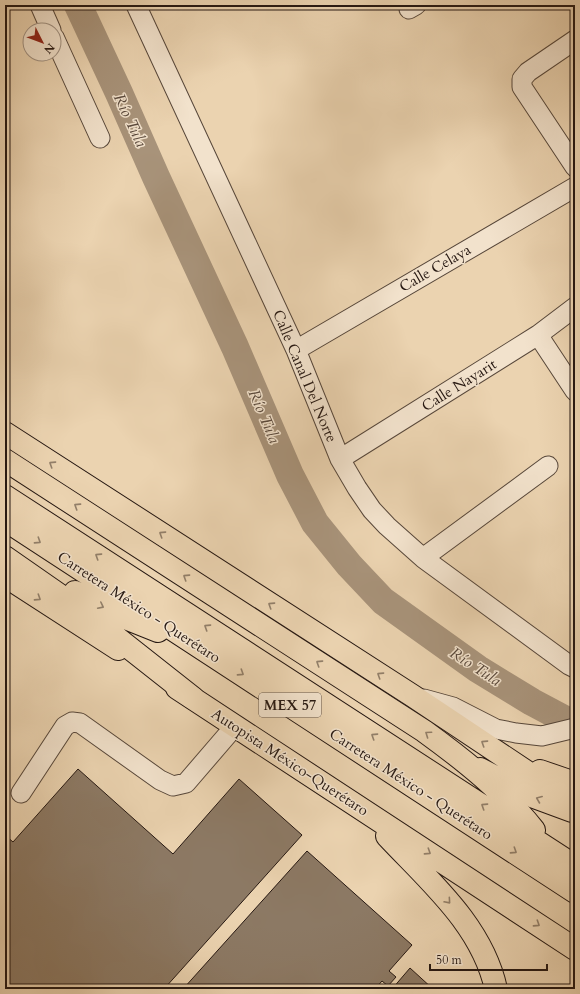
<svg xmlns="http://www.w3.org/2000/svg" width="580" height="994" viewBox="0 0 580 994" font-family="Cardo,serif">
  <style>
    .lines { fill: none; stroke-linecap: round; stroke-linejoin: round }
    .river { stroke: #a8937a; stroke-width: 28 }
    .building { fill: #8c7964; stroke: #261812 }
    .minor-casing { stroke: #57473a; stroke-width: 21 }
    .major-casing { stroke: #261812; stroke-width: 24 }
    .highway-casing { stroke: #261812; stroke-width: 24 }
    .minor { stroke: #f2e2cc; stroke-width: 19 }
    .major { stroke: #ebd3b0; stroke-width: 22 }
    .highway { stroke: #ebd3b0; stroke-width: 22 }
    .oneway { stroke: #927f69 }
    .labels { text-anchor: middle; stroke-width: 3; stroke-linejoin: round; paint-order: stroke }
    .shield { fill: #f2e2cc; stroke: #63554a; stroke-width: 1 }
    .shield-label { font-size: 14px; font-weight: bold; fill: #261812 }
    .street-label { font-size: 15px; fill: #261812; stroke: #f2e2cc }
    .water-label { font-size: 16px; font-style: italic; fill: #5a493c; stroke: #f2e2cc }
  </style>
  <rect width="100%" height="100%" fill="#ebd3b0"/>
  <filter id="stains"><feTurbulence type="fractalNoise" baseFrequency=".005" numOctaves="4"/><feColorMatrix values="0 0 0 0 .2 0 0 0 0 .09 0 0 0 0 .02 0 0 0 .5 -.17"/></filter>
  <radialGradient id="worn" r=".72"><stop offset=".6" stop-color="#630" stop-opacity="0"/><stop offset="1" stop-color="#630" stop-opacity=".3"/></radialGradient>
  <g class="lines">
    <path class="river" d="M78,5l41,88 37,84 79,170 55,128 25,48 34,42 34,36 95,68 54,33 43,23"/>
  </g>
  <path class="building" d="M78,769l95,85 66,-75 63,56 -138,154h-159v-154l8,7z
    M307,851l105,94 -23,26 7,6 -8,9 -6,-5 -7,8h-192z
    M410,968l23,21h-41z"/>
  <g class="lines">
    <g class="minor-casing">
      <path id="minor" d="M40,5l11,25
        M136,5l160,345 44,109 17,29 15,22 15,16 36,32 146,107 6,3
        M409,9l7,-4
        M54,37l46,101
        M575,40l-47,32 -6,7v8l53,80
        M538,335l37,56
        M296,350l279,-163
        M340,459l198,-124 37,-28
        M423,558l125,-92
        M424,699l29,8 43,22 20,4 26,3 33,-8
        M21,793l44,-67 7,-4 8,1 80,57 13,6 13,-3 49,-57"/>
    </g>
    <g class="major-casing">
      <path id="major" d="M5,433l408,263 162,108
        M5,576l113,73
        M177,688l398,261
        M480,769l54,28 38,14
        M540,771l35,12
        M387,836c42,45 95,89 109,153"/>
    </g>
    <g class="highway-casing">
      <path id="highway" d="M5,460l419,271c40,29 79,60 110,99
        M5,496l570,370
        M5,520l570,372
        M5,557l79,55 109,86
        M75,592l53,27 30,12"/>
    </g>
    <use href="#minor" class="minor"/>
    <use href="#major" class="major"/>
    <use href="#highway" class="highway"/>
  </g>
  <defs><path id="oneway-chevron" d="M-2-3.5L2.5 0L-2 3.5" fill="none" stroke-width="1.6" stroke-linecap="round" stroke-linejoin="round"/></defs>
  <g class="oneway">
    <use href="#oneway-chevron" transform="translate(52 464) rotate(-147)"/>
    <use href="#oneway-chevron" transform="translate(77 506) rotate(-147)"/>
    <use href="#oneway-chevron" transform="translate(162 534) rotate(-147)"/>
    <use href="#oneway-chevron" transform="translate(38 541) rotate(33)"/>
    <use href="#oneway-chevron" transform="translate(98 556) rotate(-147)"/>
    <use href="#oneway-chevron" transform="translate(186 577) rotate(-147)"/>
    <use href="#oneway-chevron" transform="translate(38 598) rotate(33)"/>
    <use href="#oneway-chevron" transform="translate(271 605) rotate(-147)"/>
    <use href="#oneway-chevron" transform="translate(101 606) rotate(27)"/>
    <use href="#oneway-chevron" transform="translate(207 627) rotate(-147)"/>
    <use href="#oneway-chevron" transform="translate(319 663) rotate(-147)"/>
    <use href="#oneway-chevron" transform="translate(241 673) rotate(33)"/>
    <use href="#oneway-chevron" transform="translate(380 675) rotate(-147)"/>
    <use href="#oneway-chevron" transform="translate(428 734) rotate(-145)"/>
    <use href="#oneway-chevron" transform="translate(374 736) rotate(-147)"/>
    <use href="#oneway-chevron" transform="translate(484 743) rotate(-147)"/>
    <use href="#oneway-chevron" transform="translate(539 799) rotate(-158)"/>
    <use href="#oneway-chevron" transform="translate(484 806) rotate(-147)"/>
    <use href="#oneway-chevron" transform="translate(514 851) rotate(33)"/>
    <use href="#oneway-chevron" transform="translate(428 852) rotate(33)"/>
    <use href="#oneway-chevron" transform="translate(448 901) rotate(49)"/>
    <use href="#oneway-chevron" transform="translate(537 924) rotate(33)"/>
  </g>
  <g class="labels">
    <rect class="shield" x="259" y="693" width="62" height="24" rx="3"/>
    <g class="shield-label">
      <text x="290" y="710">MEX 57</text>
    </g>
    <g class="street-label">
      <text transform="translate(435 268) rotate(-30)" y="5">Calle Celaya</text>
      <text transform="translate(305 376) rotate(67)" y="5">Calle Canal Del Norte</text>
      <text transform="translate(459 385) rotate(-32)" y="5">Calle Nayarit</text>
      <text transform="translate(139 607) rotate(33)" y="5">Carretera México - Querétaro</text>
      <text transform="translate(290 762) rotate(33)" y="5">Autopista México-Querétaro</text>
      <text transform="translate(411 784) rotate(33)" y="5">Carretera México - Querétaro</text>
    </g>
    <g class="water-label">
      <text transform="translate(131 120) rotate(65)" y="6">Río Tula</text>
      <text transform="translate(265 416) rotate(67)" y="6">Río Tula</text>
      <text transform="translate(476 666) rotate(33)" y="6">Río Tula</text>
    </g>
  </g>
  <rect width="580" height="994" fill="none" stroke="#ebd3b0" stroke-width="20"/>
  <rect x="6" y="6" width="568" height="982" fill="none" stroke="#261812" stroke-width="2"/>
  <rect x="10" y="10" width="560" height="974" fill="none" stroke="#261812"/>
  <g transform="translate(42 42) rotate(132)"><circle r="19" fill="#f2e2cc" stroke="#a09182"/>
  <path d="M0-3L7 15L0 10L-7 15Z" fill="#8f2418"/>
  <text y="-6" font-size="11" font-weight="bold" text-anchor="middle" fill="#261812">N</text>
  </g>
  <path d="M430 964v6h117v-6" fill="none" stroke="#261812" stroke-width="2"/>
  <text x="436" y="964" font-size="12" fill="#261812" stroke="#f2e2cc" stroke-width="3" paint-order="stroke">50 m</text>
  <rect width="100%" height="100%" filter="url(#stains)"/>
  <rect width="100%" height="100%" fill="url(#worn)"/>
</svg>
